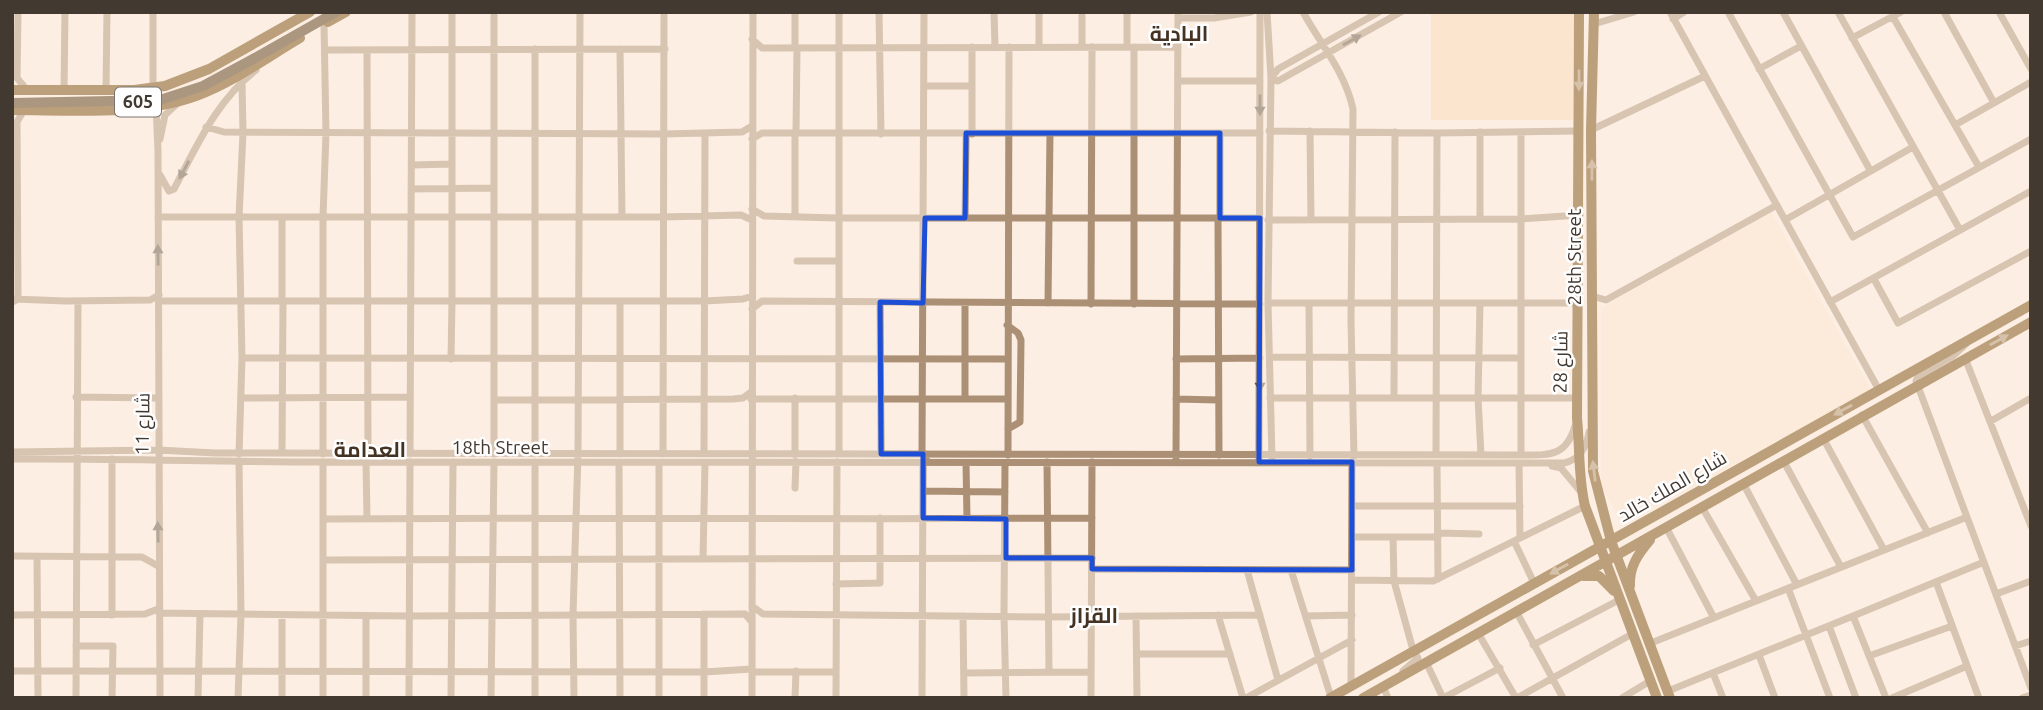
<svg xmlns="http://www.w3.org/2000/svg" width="2043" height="710" viewBox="0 0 2043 710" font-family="Ubuntu,Cairo,sans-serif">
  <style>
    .built { fill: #fce5d0 }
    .green { fill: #fdd9b9 }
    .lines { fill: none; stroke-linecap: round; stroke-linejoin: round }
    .minor { stroke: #ac9076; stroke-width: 7 }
    .major { stroke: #6f4000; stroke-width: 10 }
    .highway { stroke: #4b2b07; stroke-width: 10 }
    .highway-bridge { stroke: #4b2b07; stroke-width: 10 }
    .oneway { fill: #5c4f42 }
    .oneway2 { fill: #a88c66 }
    .marked { fill: none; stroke: #1d4ed8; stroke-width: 5; stroke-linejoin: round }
    .labels { text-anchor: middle; stroke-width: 5; stroke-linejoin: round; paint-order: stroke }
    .shield { fill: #fefefe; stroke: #7a746e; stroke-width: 2 }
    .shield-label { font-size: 18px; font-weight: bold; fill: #423931 }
    .street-label { font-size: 19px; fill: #423931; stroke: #fefefe }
    .neighbourhood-label { font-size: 21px; font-weight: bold; fill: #443222; stroke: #fefefe }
  </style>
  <rect width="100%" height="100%" fill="#fceee2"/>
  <path class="built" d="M1771,212l100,178 -248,135 -22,-40v-177z"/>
  <path class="green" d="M1431,12h143l-1,108h-142z"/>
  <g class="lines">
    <path class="minor" d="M18,12l-1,66 10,12
      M153,12v76
      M839,12v442
      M879,12l2,122
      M994,12l1,35
      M1039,12v35
      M1267,12l4,66 -3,225 4,155
      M1303,12c18,33 42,60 50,97l-2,212 3,135
      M1670,12l209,378
      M1728,12l125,225 178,-98
      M1783,12l87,158
      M1838,12l122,218
      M1944,12l50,91
      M1999,12l32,57
      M1893,17l86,150
      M1178,18h36l37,-6
      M1673,19l11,-7
      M1594,24l40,-12
      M1852,38l49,-26
      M752,39l10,9 416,-1
      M1082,47v-35
      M1127,47v-35
      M1134,47v257
      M795,48v-36
      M620,49l2,168
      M326,50l339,-1
      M367,50l1,404
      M1759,69l42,-23
      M1271,78l7,3 123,-69
      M1271,78l7,-9 101,-57
      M1178,81h82
      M924,86h48
      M64,90l1,-78
      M106,90l1,-78
      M156,106l2,44 2,548
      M1955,125l76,-43
      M206,127l18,5 439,2 79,-2 10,-6
      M1591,130l114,-54
      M1269,131l168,2 142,-2
      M1310,131l1,89
      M1480,132v87
      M1521,132v323
      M796,133l1,-85
      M1220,133v85
      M972,134v-87
      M160,139l5,-24 14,-13
      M752,139l10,-6h498
      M412,165l39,-1
      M160,175l9,16 5,-2c23,-43 42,-88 82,-119
      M411,189l83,-1
      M752,209l12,7 73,2h423
      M158,217h504l79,-2 11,5
      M282,217v84
      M795,217v-84
      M965,218l1,-85
      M1218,218l1,237
      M1268,220l253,-1 59,-4
      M1785,220l128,-73
      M797,261h40
      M1874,279l24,44 133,-72
      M1592,296l14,4 171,-95
      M14,299l51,2 85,-1 9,-5
      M159,301h545l39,-2 9,-3
      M452,301v-289
      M620,301v153
      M12,302l6,-3 -1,-177 7,-12
      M880,302l1,152
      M1830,302l201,-111
      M965,303v96
      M1048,303l2,-170
      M1268,303h311
      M1309,303l1,153
      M1480,303l-2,95 3,57
      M1091,304l1,-257
      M752,309l10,-8 498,3
      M1007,325l11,8 3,7 -1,82 -12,7
      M1966,344l-13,12 -35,20 -2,5 115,307
      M1270,357l251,1
      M242,358l765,1
      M1965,358l66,168
      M451,359l1,-58
      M1176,359l84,-1
      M76,397l82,1
      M1394,397l1,-265
      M241,398l169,-1
      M1270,398h307
      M751,399h257
      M1176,399l42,1
      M494,400l239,-1 10,-1 8,-6
      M1862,415l66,118
      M1991,421l40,-23
      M1823,438l61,112
      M12,452l146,-2 57,3 1306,2c28,0 45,2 54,-29
      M282,453l1,-152
      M239,454l3,-96 -3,-141 4,-84 -1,-52
      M323,454v-237l3,-84 -2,-109
      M410,454l2,-442
      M494,454v-442
      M535,454v-405
      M663,454l1,-442
      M704,454l1,-321
      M922,454l2,-442
      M795,455v-57
      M1008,455l1,-408
      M1436,455l1,-322
      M1176,458l2,-446
      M12,459c104,-1 207,3 311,3l1241,1c15,-3 23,-16 25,-31
      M112,459v156
      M1259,460l1,-448
      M1783,460l58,107
      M323,462v236
      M366,462l1,56
      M535,462v236
      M1047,462l2,209
      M619,463l1,235
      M659,463v235
      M966,463l1,55
      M1437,463l1,116
      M1519,463l1,75
      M1005,464l-1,152 2,82
      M1552,466l9,2 20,24
      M1743,483l54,102
      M795,488l1,-26
      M923,491l82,1
      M1352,506h168
      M1702,507l54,94
      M324,519c256,-2 512,1 768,-1
      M1666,527l48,91
      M1438,533l41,1
      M1352,537h86
      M1393,537l1,44 19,69 5,8 -15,13
      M1514,541l20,42
      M12,556l130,1 16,9
      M37,557l1,141
      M703,559l2,-96
      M323,560l769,-2
      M1092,569l260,1
      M1247,570l31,110
      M1291,570l40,127
      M1352,580l81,1 152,-75
      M1936,582l43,116
      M836,584l44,-1v-65
      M1788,588l42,110
      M1996,594l35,-13
      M752,606l11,8 284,3 213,-2
      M1516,611l47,87
      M159,613l249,3 337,-2 6,7
      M704,614v84
      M12,615l133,-1 13,-5
      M1218,615l25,83
      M963,616l1,82
      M1136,616l1,82
      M1306,616l46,-1
      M1829,626l27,72
      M1478,633l38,65
      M1651,643l316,-126
      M1533,645l86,-45
      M76,646h37l-1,52
      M2015,646l16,-5
      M1137,654h93
      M1759,655l16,43
      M1869,656l83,-30
      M1426,662l17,36
      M12,671l692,1 48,-3
      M752,672h84
      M964,673l127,-1
      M1713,673l10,25
      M1351,686l1,-224
      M1383,686l5,12
      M1668,691l185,-75
      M76,698l2,-397
      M198,698l2,-83
      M238,698l3,-83 -2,-153
      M282,698v-83
      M366,698v-82
      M409,698l1,-236
      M451,698l2,-236
      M491,698l3,-236
      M574,698l-1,-83 5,-161 2,-442
      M752,698l1,-686
      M795,698l1,-27
      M836,698l1,-236
      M922,698l1,-236 3,-4
      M1091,698l1,-236
      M1246,698l106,-58
      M1443,698l57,-30
      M1517,698l115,-64
      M1622,698l28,-17
      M1886,698l-33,-82 131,-54
      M1892,698l75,-32
      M2022,698l9,-3"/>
    <path class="major" d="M1579,12l-2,406c3,30 1,59 8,88l72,192
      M1594,12l-3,118 2,341 18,70 59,157
      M328,22l18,-10
      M12,90h122l31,-4 44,-17 101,-57
      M12,110c58,0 129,6 184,-14 36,-13 70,-38 104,-58
      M1583,576h16l15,15
      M1630,586c-1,-19 8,-32 20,-46
      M1330,698l701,-393
      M1363,698l668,-376"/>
    <path class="highway" d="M255,58l81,-46"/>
    <path class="highway-bridge" d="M12,103l148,-3 43,-14 52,-28"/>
  </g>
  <defs><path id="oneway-solid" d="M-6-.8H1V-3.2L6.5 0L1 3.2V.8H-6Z" transform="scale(1.75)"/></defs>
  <g class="oneway">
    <use href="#oneway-solid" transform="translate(1352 40) rotate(-29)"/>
    <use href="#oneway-solid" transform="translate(1260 105) rotate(90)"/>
    <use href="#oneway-solid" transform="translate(184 170) rotate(118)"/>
    <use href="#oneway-solid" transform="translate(158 255) rotate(-91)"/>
    <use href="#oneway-solid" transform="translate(1260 381) rotate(90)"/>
    <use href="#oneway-solid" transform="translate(158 532) rotate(-91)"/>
  </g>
  <g class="oneway2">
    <use href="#oneway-solid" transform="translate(1579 80) rotate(90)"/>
    <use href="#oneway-solid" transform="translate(1592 170) rotate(-90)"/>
    <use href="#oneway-solid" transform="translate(1999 340) rotate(-29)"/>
    <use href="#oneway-solid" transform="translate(1843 410) rotate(151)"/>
    <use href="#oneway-solid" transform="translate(1594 471) rotate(-97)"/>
    <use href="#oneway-solid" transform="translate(1559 569) rotate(151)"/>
  </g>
  <path d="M0 0H2043V710H0ZM966,133h254v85h40l-1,244h93v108l-260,-1v-11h-86v-39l-83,-1v-64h-42l-1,-152 43,1 2,-85h40z" fill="#fceee2" fill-opacity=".55" fill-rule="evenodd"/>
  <path class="marked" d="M966,133h254v85h40l-1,244h93v108l-260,-1v-11h-86v-39l-83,-1v-64h-42l-1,-152 43,1 2,-85h40z"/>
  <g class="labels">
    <rect class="shield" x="115" y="87.5" width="46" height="29" rx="5"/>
    <g class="shield-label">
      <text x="138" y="108">605</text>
    </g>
    <g class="street-label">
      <text transform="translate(1574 257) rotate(-90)" y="7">28th Street</text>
      <text transform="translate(1560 362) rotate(-89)" y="7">شارع 28</text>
      <text transform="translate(142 424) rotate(-89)" y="7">شارع 11</text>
      <text x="500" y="454">18th Street</text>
      <text transform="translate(1672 486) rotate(-30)" y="7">شارع الملك خالد</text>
    </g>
    <g class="neighbourhood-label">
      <text x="1179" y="41">البادية</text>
      <text x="370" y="457">العدامة</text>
      <text x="1094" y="623">القزاز</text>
    </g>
  </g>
  <rect width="2043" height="710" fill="none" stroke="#423931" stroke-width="28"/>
</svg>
